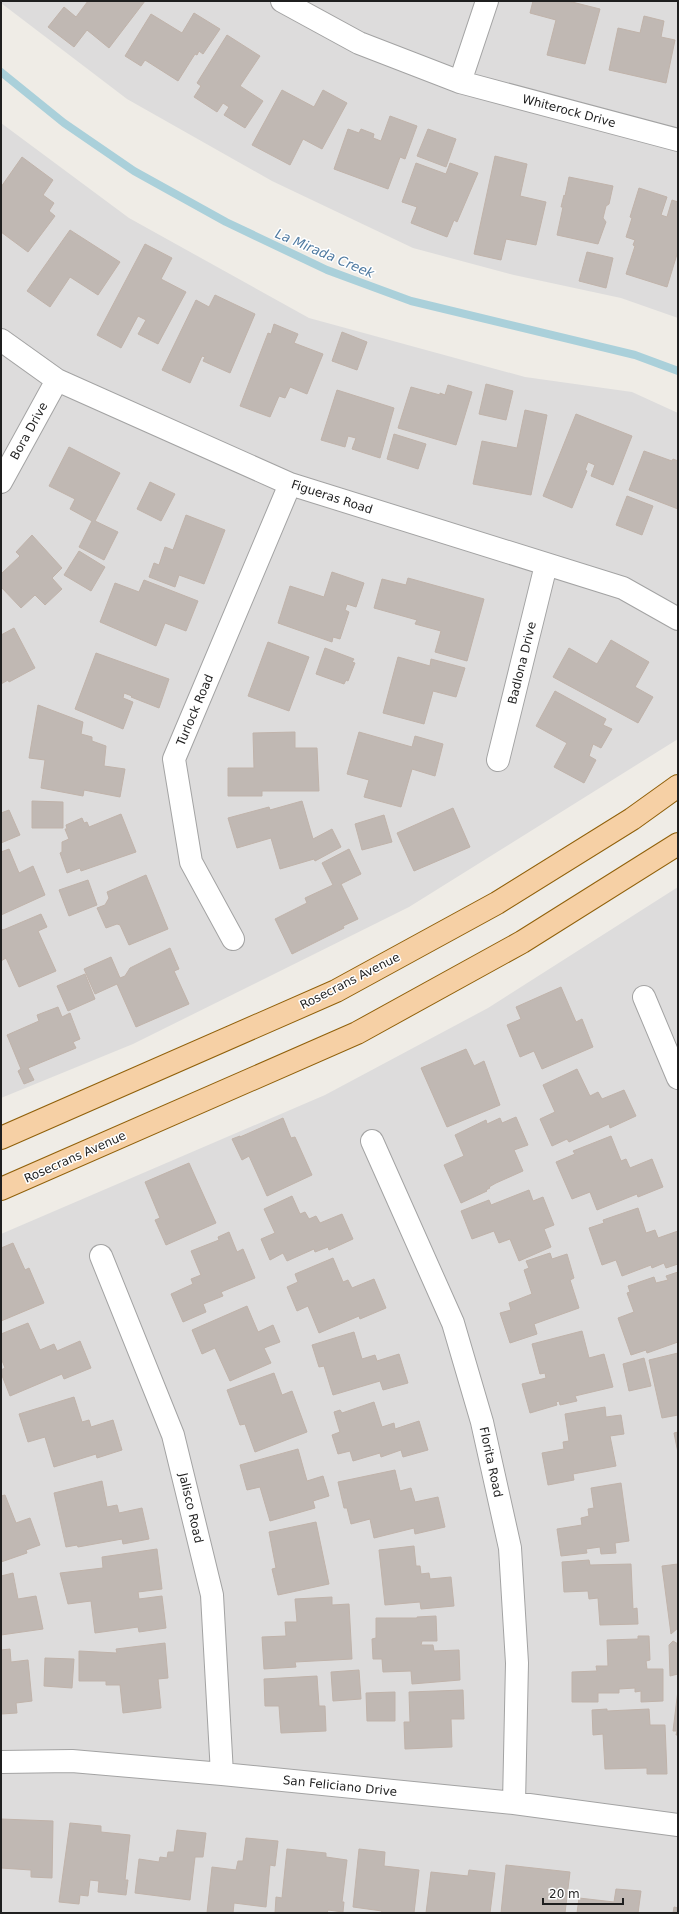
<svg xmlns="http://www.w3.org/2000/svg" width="679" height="1914" viewBox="0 0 679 1914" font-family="'DejaVu Sans',sans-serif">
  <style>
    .residential { fill: #dddcdc }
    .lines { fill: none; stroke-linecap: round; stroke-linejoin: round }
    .stream { stroke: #aad0da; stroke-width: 8 }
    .building { fill: #c0b8b3; stroke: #c0b3aa }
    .minor-casing { stroke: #a3a3a3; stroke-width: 24 }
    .primary-casing { stroke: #90600a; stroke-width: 24 }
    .minor { stroke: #fff; stroke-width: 22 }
    .primary { stroke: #f6d0a5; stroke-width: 22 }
    .labels { text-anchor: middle; stroke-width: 3; stroke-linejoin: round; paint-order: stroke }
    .street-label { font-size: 12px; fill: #1f1f1f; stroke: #fff }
    .water-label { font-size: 13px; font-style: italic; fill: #4f7aa1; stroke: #fff }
  </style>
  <rect width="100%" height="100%" fill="#efece6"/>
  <path class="residential" d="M1,1h677v317l-57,-20 -107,-23 -101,-27 -141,-67 -145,-82 -126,-96z
    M1,123l128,95 180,100 216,59 107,15 46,21v326l-269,168 -276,137 -132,54z
    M678,887v1026h-677v-679l324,-139 163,-87z"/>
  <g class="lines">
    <path class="stream" d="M1,72l63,51 70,48 92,51 101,48 84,31 224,54 43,16"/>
  </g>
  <path class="building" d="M88,1h57l-36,47 -22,-18 -13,17 -26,-20 16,-20 12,10z
    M533,1h35l32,8 -15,55 -38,-9 9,-35 -26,-7z
    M194,13l26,16 -17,25 -4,-3 -2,4 -2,-1 -17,27 -33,-21 -4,6 -16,-10 26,-42 31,19z
    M644,16l20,5 -3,16 14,3 -9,43 -57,-13 9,-42 22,5z
    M227,35l33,21 -20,30 23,15 -18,27 -21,-13 5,-8 -6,-4 -6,9 -23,-15 7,-11 -4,-3z
    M282,90l32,17 9,-17 24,13 -25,46 -19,-10 -13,26 -38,-20z
    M390,116l27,10 -12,33 -5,-2 -12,32 -54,-20 14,-40 11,4 2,-4 13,5 -1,4 8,3z
    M428,129l28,10 -10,28 -29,-11z
    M495,156l32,8 -7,32 26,6 -10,43 -30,-6 -5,21 -27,-6z
    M22,157l31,23 -10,15 11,8 -5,8 6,5 -27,36 -27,-20v-45z
    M416,163l30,11 4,-11 28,10 -21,49 -3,-2 -7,17 -36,-14 6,-16 -15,-5z
    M569,177l44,9 -4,18 -3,2 -3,12 3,4 -8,22 -41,-9 6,-28h-2l3,-12 1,1z
    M639,188l28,9 -6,18 6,2 5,-17 6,2v49l-11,36 -41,-13 9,-28 -2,-1 2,-5 -9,-3 6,-19 -2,-1z
    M70,230l50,32 -22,33 -28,-18 -20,30 -23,-16z
    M145,244l27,14 -11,21 25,13 -28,52 -20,-10 8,-14 -8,-4 -17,32 -24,-13z
    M587,252l26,6 -7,30 -27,-7z
    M215,295l40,19 -25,59 -27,-12 2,-4 -3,-1 -12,27 -28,-13 34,-70 13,7z
    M274,324l24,10 -4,9 29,11 -16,40 -17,-7 -5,11 -6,-2 -9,21 -30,-11 28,-73 3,1z
    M342,332l25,10 -10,28 -25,-9z
    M486,384l27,7 -7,29 -27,-6z
    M448,385l24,7 -16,53 -58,-17 13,-41 29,8v-2l5,2z
    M337,390l57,18 -14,50 -28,-9 4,-11 -8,-2 -3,11 -24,-7z
    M525,410l22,5 -16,80 -58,-11 9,-43 35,7z
    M576,414l56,22 -19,49 -22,-9 4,-11 -7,-3 -3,8 2,1 -15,37 -29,-12z
    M394,434l32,10 -8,25 -31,-10z
    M69,447l51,26 -25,48 23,11 -14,28 -25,-13 13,-26 -22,-12 5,-10 -26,-13z
    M644,451l28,10 1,-2 5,2v48l-49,-19z
    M150,482l25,12 -14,27 -24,-12z
    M627,496l26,10 -11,29 -26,-10z
    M186,515l39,15 -21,54 -25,-9 -4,12 -26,-10 5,-14 5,2 6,-18 8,3z
    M32,535l30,33 -10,10 10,11 -17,16 -10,-10 -14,13 -20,-21v-13l19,-18 -4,-4z
    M79,551l26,16 -14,24 -27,-16z
    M332,572l32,11 -8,24 -9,-3 -2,6 4,2 -9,27 -7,-2 -1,5 -54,-19 12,-37 34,11z
    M408,578l76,21 -17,62 -32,-9 6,-21 -26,-7 2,-4 -43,-12 8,-29 24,6z
    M144,580l54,21 -12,30 -21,-8 -9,23 -56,-24 15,-39 24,9z
    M14,628l21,40 -26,14 -1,-2 -7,4v-49z
    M611,640l38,22 -14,25 18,10 -15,26 -85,-46 16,-29 28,16z
    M268,642l41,15 -20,54 -41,-15z
    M325,648l29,11 -2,3 3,1 -7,18 -2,-1 -2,4 -28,-10z
    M96,653l73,26 -10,29 -28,-11 1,-1 -8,-3 -1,5 10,4 -10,27 -48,-20z
    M398,657l32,9 1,-7 34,9 -9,29 -23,-6 -9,33 -41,-11z
    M555,691l51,28 -3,6 9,4 -11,19 -8,-4 -4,12 7,4 -12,23 -30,-16 13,-24 -31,-17z
    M38,705l45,17 -2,12 11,3v4l14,5 -2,20 21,3 -5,28 -36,-7 -1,6 -42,-8 4,-28 -16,-2z
    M295,732v16h22l2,43h-57v5h-34v-28h26l-1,-35z
    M359,732l53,15 3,-11 28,8 -8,32 -23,-7 -11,38 -37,-10 5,-17 -22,-6z
    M32,801l31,1v26h-31z
    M302,801l11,38 19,-10 9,18 -26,14 -1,-2 -34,10 -9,-31 -34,10 -9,-30 41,-11 1,3z
    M453,808l17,39 -56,24 -17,-38z
    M9,810l11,25 -19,8v-30z
    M121,814l15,38 -55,19 -1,-3 -13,5 -7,-20 2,-1v-10l7,-3 -4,-10h2l-1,-4 16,-7 2,5 3,-1 2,5z
    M384,815l8,27 -30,8 -7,-26z
    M9,849l10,24 14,-7 12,29 -44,20v-63z
    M349,849l12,25 -20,10 17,35 -15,7 1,2 -52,26 -17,-35 32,-16 -2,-5 28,-13 -11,-22z
    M146,875l22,54 -39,16 -9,-20 -3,-1 -11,4 -9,-20 8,-3 4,-7 -2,-6z
    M88,880l9,25 -28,11 -10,-26z
    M41,914l6,13 -9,4 18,40 -37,16 -13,-29 -5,3v-33l2,2z
    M170,948l9,21 -5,2 15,33 -53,23 -19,-43 -22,10 -11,-25 27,-12 9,21 5,-2 5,-8z
    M85,974l10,25 -27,12 -11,-25z
    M561,987l15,35 6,-3 11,28 -51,22 -8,-18 -14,6 -13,-32 14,-6 -5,-12z
    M58,1007l4,10 8,-4 10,26 -7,3 3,6 -48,20 6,12 -10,4 -6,-13 3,-2 -14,-34 32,-14 -2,-6z
    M466,1049l8,17 10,-5 16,44 -53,22 -26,-59z
    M577,1069l13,27 8,-4 4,7 22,-9 12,26 -26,12 -1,-4 -40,18 -2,-3 -15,7 -12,-27 15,-7 -12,-27z
    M516,1117l12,28 -14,5 9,21 -27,12 -7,4 1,1 -4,2 1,1 -26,12 -17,-38 20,-9 -9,-21 31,-15 1,4 13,-6 2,5z
    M283,1118l8,20 4,-1 17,38 -45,21 -18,-40 -7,4 -10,-21 8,-3v1z
    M611,1136l10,25 5,-2 4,9 22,-9 11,28 -25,10 -1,-3 -40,16 -7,-18 -18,7 -16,-37 19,-8 -2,-3z
    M189,1163l27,60 -50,22 -11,-25 5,-2 -15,-36z
    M529,1190l4,11 10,-4 11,28 -10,4 7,18 -32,14 -9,-22 -11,4 -5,-12 -22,8 -11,-28 28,-11 2,5z
    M292,1196l8,18 5,-2 4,7 7,-3 4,7 22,-9 11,25 -24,11 -1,-3 -13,5 -1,-3 -27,12 -4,-8 -13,7 -9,-21 14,-6 -11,-24z
    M638,1208l8,25 9,-3 3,8 20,-7v33l-12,4 -2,-5 -12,5 -1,-3 -29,11 -6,-16 -14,5 -13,-37 15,-5 -1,-3z
    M229,1232l8,20 6,-3 12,29 -34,14 2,4 -20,8 3,8 -23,10 -12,-28 22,-10 -2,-5 10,-4 -10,-24 28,-11 -1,-3z
    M13,1243l12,27 4,-2 15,35 -43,18v-73z
    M550,1253l2,6 15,-5 7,24 -4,2 9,28 -45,16 3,10 -27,9 -10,-30 11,-3 -2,-7 23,-9 -8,-24 5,-2 -3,-7z
    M333,1258l10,24 5,-2 4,8 22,-9 12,29 -26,11 -1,-3 -40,17 -11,-27 -11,5 -10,-24 11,-5 -3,-8z
    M678,1272v70l-31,11 -1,-3 -15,5 -13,-37 16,-6 -7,-19 3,-1 -2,-6 26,-9 2,6 12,-3 -2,-4z
    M247,1306l11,26 15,-7 7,17 -16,6 7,15 -41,18 -15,-33 -13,6 -10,-24z
    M28,1323l12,27 14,-6 3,7 23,-10 11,27 -27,11 -2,-5 -52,22 -9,-23v-3l4,-2 -4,-10v-24z
    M582,1331l7,27 15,-4 9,33 -38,9 2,5 -17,4 -1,-4 -3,1 1,3 -27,8 -8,-29 24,-6 -1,-5 -5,1 -8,-30z
    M354,1332l8,27 13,-4 2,6 22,-7 9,29 -25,7 -3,-9 -47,14 -9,-29 -5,1 -7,-22z
    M678,1353v62l-16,3 -13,-58z
    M644,1358l7,28 -22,5 -6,-27z
    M274,1373l8,22 10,-4 15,41 -52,20 -10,-28 -5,1 -13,-35z
    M74,1397l8,25 7,-2 2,7 22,-7 9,30 -25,8 -1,-4 -42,13 -9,-30 -17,5 -9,-28z
    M374,1402l8,25 12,-4 1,6 24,-8 9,29 -25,7 -2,-7 -20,7 -1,-4 -27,8 -3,-10 -12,3 -6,-19 8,-3 -6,-20 6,-2 2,3z
    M605,1407l1,10 15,-2 3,19 -14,2 6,30 -43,8 1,6 -26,5 -6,-32 22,-4 -1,-7 6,-1 -4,-27z
    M678,1432v21l-4,-20z
    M298,1449l9,32 16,-5 6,20 -16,5 2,7 -45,13 -10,-34 -13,3 -7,-25z
    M395,1470l5,21 11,-3 4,14 23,-5 7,30 -30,7 -1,-6 -40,10 -4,-19 -19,5 -4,-16h-3l-6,-26z
    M102,1481l5,26 10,-2 2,8 23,-5 7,31 -26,5 -1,-5 -44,8 -1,-2 -11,2 -12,-54z
    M621,1483l8,58 -14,2 1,10 -15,1 -1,-7 -14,2 1,4 -26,3 -4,-27 25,-4 -1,-7 8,-2 -1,-7 6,-1 -3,-20z
    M5,1495l11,28 14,-5 10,27 -14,5 1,3 -26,9v-66z
    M316,1522l13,62 -51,11 -6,-26 4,-1 -7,-36z
    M414,1546l2,20h4l1,8 8,-1 1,6 21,-2 3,29 -33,3 -1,-7 -35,3 -6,-55z
    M157,1549l5,40 -24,3 1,7 23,-3 4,32 -27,4 -1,-5 -43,6 -4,-32 -23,3 -8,-31 43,-5 -1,-11z
    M589,1560l1,5 41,-1 2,45 4,-1 1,16 -38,1 -2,-27 -9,1 -1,-8 -24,1 -2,-30z
    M678,1564v64l-7,6 -9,-68z
    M13,1573l5,26 18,-3 7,33 -42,6v-59z
    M332,1597v8l17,-1 3,55 -57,3 1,5 -32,2 -2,-32 24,-1 -1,-14h12l-2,-23z
    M436,1616l1,25h-15l-1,4h12l1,6 25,-1 1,30 -48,4 -1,-13 -28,1 -1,-13h-9l-1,-20 4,-1v-20h41v-1z
    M638,1636h11l1,24 -4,1 1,8h16v32l-22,1v-11l-6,1v-4l-16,1v4h-21v9h-26v-30l25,-1 -1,-5h12l-1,-26 31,-1z
    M673,1641l5,3v30l-8,2 -1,-31z
    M165,1643l3,35 -10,1 3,29 -38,5 -3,-28h-14v-4h-27v-30l38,2 -1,-4z
    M10,1649l1,13 17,-2 4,41 -16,2 1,10 -16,1v-64z
    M45,1658l29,1 -2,29 -28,-2z
    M359,1670l2,29 -28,2 -2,-29z
    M317,1676l2,30h6l1,25 -45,2 -2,-27h-14l-1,-27z
    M463,1690l1,29h-13l1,28 -47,2 -1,-27h6l-1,-30z
    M678,1690v45h-2l1,-4h-4z
    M395,1692v29h-28l-1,-28z
    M607,1709v2l42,-2 1,16h15l2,49h-20v-6l-42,1 -2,-35 -10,1 -1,-25z
    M1,1819l52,2 -1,57 -21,-1v-7l-30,-2z
    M70,1823l31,3v6l29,3 -5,45h3l-2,15 -28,-3 1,-11 -9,-1 -2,16 -8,-1 -1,9 -20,-2z
    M177,1830l29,3 -3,24h-8l-5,43 -55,-7 4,-34 20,3 1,-5 7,1 1,-6h6z
    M246,1838l32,3 -3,25 -5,-1 -4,42 -32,-4 -1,10h-26l5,-46 24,3 2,-9h5z
    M287,1849l39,4v4l21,3 -5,42h2l-1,10 -15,-2 -1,3h-52l1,-16 6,1z
    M359,1849l26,3 -1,14 35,4 -5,43h-33l1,-2 -29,-4z
    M506,1865l64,7 -5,41h-64z
    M469,1870l26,3 -5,40h-64l5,-41 37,4z
    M616,1889l25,2 -3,22h-61l2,-15 35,4z
    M674,1907l4,1v5h-5z"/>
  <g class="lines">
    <g class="minor-casing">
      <path id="minor" d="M282,1l77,42 101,39 218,58
        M460,82l27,-81
        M1,340l56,40 233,104 333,104 55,31
        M1,482l56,-102
        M498,760l48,-195
        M233,939l-42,-77 -17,-103 116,-275
        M644,997l34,81
        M372,1141l81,182 29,99 28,126 7,115 -3,140
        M101,1256l72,179 39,160 10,179
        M1,1762l71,-1 150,13 292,29 164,22"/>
    </g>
    <g class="primary-casing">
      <path id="primary" d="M1,1138l335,-147 161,-88 135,-84 46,-33
        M1,1189l356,-156 165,-91 156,-98"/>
    </g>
    <use href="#minor" class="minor"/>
    <use href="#primary" class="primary"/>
  </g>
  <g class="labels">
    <g class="street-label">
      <text transform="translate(569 111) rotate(15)" y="4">Whiterock Drive</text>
      <text transform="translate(29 431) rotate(-61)" y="4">Bora Drive</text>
      <text transform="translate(332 497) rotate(18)" y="4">Figueras Road</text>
      <text transform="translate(522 663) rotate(-76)" y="4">Badlona Drive</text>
      <text transform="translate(195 710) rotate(-67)" y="4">Turlock Road</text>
      <text transform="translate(350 981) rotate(-27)" y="4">Rosecrans Avenue</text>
      <text transform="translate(75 1157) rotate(-24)" y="4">Rosecrans Avenue</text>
      <text transform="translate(491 1462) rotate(78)" y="4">Florita Road</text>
      <text transform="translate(191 1508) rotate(77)" y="4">Jalisco Road</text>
      <text transform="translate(340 1786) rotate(6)" y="4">San Feliciano Drive</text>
    </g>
    <g class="water-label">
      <text transform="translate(325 253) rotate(23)" y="5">La Mirada Creek</text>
    </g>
  </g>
  <rect width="679" height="1914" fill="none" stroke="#1f1f1f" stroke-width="4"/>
  <path d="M543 1898v6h80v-6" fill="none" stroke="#1f1f1f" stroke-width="2"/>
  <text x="549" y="1898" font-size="12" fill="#1f1f1f" stroke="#ffffff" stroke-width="3" paint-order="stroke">20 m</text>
</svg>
